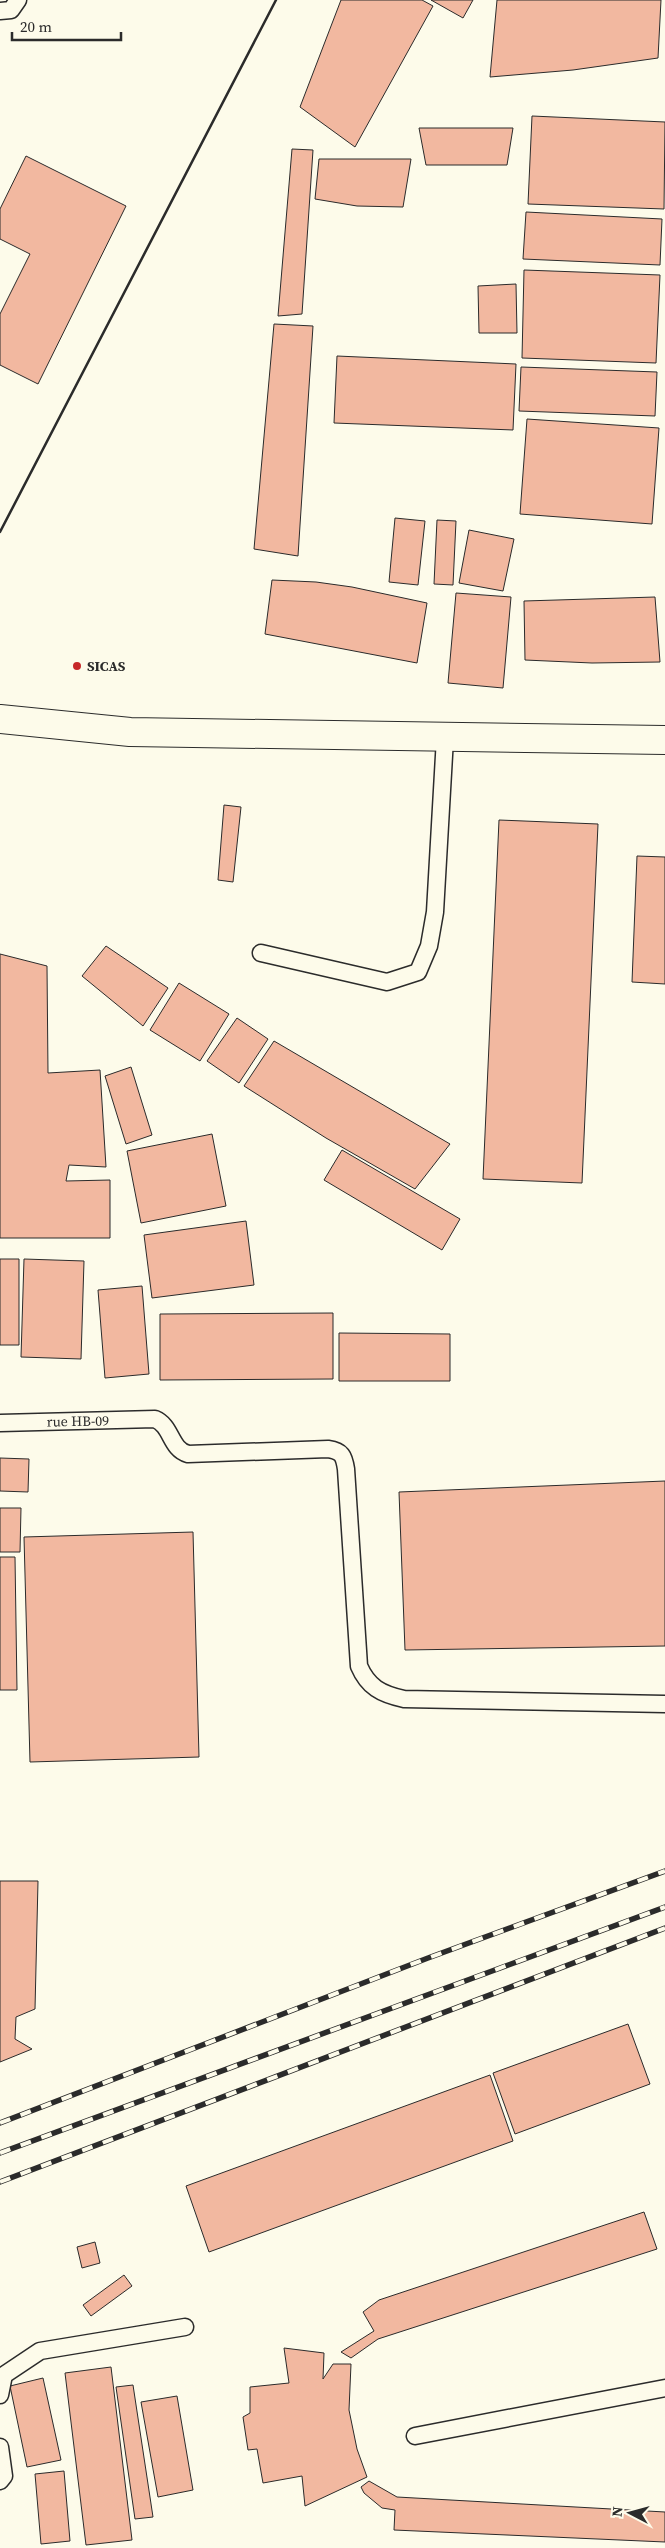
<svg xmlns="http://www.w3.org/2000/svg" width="665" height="2548" viewBox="0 0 665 2548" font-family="'Source Serif 4',serif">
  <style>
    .building { fill: #f2b8a0; stroke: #2b2b2b }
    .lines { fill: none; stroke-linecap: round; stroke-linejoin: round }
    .lane-casing { stroke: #2b2b2b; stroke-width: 19 }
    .secondary-casing { stroke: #2b2b2b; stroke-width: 30 }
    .lane { stroke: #fdfbea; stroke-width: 16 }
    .secondary { stroke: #fdfbea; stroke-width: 28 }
    .rail-casing { stroke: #2b2b2b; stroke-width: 5.5 }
    .rail { stroke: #fdfbea; stroke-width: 4; stroke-dasharray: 11; stroke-linecap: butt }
    .wall { stroke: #2b2b2b; stroke-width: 2.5 }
    .poi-dot { fill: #c62828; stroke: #fdfbea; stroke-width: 2 }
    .labels { text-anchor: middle; stroke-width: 4; stroke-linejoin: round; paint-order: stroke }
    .poi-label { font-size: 14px; font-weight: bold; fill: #2b2b2b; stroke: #fdfbea; text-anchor: start }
    .street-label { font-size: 14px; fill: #2b2b2b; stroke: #fdfbea }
  </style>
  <rect width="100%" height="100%" fill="#fdfbea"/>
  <path class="building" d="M341,0h81l11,6 -78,141 -55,-40z
    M431,0h42l-10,18z
    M497,0h164l-3,58 -85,12 -83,7z
    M532,116l133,6 -1,87 -136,-5z
    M419,128h94l-6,37h-81z
    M292,149l21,1 -11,164 -24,2z
    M26,156l100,50 -88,178 -38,-19v-51l30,-60 -30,-15v-30z
    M319,159h92l-8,48 -46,-1 -42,-7z
    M526,212l136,7 -2,46 -137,-6z
    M524,270l136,5 -4,88 -134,-5z
    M516,284l1,49h-38l-1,-47z
    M274,324l39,2 -15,230 -44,-7z
    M337,356l179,8 -3,66 -179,-7z
    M521,367l136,5 -2,44 -136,-5z
    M527,419l132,9 -7,96 -132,-10z
    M395,518l30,3 -7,64 -29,-3z
    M437,520l19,1 -3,64 -19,-1z
    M469,530l45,9 -11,52 -44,-8z
    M272,580l44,2 36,5 75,16 -10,60 -152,-29z
    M456,593l55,4 -8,91 -55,-5z
    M655,597l5,65 -68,1 -67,-3 -1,-59z
    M224,805l17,2 -8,75 -15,-2z
    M499,820l99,4 -16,359 -99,-4z
    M637,856l28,1v127l-33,-2z
    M106,946l62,42 -25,38 -61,-50z
    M0,954l47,12 1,107 52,-3 6,97 -37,-2 -3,16 44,-1v58h-110z
    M179,983l50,31 -29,47 -50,-31z
    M237,1018l31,21 -29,44 -32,-22z
    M274,1041l176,103 -35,45 -89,-51 -82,-52z
    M131,1067l21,68 -26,9 -21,-68z
    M212,1134l14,72 -85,17 -14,-72z
    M342,1150l118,69 -18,31 -118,-70z
    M246,1221l8,64 -102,13 -8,-63z
    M0,1259h19v86h-19z
    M24,1259l60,2 -3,98 -60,-2z
    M142,1286l7,88 -44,4 -7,-88z
    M333,1313v66l-173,1v-66z
    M339,1333l111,1v47h-111z
    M0,1458l29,1 -1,33 -28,-1z
    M665,1481v165l-260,4 -6,-158z
    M0,1508h21l-1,44h-20z
    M193,1532l6,225 -169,5 -6,-225z
    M0,1557h15l2,133h-17z
    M0,1881h38l-3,128 -19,8 -1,22 17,10 -32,13z
    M628,2024l22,60 -135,50 -22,-61z
    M490,2075l23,66 -304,111 -23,-66z
    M644,2212l13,37 -279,90 -27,19 -10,-6 33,-21 -11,-19 16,-12z
    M95,2242l5,21 -18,5 -5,-21z
    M124,2275l8,11 -41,30 -8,-11z
    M284,2348l40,5 -1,26 10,-15h18l-2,46 8,39 10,28 -62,29 -3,-30 -39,7 -6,-34 -9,1 -5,-33 7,-4v-26l39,-4z
    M111,2367l21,173 -46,5 -21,-172z
    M43,2378l18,82 -34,7 -17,-81z
    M133,2385l20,132 -18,2 -19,-132z
    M177,2396l16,94 -35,7 -17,-95z
    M64,2471l6,70 -29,3 -6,-70z
    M369,2481l28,16 268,15v30l-271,-12 1,-20 -13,-2 -18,-15 -3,-6z"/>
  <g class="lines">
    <g class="lane-casing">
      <path id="lane" d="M0,11l11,-1 7,-10
        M261,953l126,29 31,-10 11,-26 6,-34 10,-174
        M0,1423l155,-4c17,7 15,30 33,35l140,-5c14,2 16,7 18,20l13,197c9,21 22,28 45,33l261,5
        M0,2395l4,-20 36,-24 145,-24
        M415,2436l250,-48
        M0,2447l4,29 -4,5"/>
    </g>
    <g class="secondary-casing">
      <path id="secondary" d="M0,719l130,13 535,8"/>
    </g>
    <use href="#lane" class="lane"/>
    <use href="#secondary" class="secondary"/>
    <g class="rail-casing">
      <path id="rail" d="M0,2123l428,-165 237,-87
        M0,2153l665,-246
        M0,2182l665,-254"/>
    </g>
    <use href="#rail" class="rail"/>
    <path class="wall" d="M0,532l276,-532"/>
  </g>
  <circle class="poi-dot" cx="77" cy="666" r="5"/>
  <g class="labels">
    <g class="poi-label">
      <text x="87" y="671">SICAS</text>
    </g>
    <g class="street-label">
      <text transform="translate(78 1421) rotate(-1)" y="5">rue HB-09</text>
    </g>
  </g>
  <g transform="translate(630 2513) rotate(276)" stroke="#fdfbea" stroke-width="4" paint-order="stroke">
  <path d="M0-4L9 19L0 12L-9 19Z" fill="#2b2b2b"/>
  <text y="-8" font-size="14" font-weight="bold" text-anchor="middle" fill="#2b2b2b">N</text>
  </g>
  <path d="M12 32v8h109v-8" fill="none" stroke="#2b2b2b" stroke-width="2.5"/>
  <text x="20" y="32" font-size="15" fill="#2b2b2b" stroke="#fdfbea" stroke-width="4" paint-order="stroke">20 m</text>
</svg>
